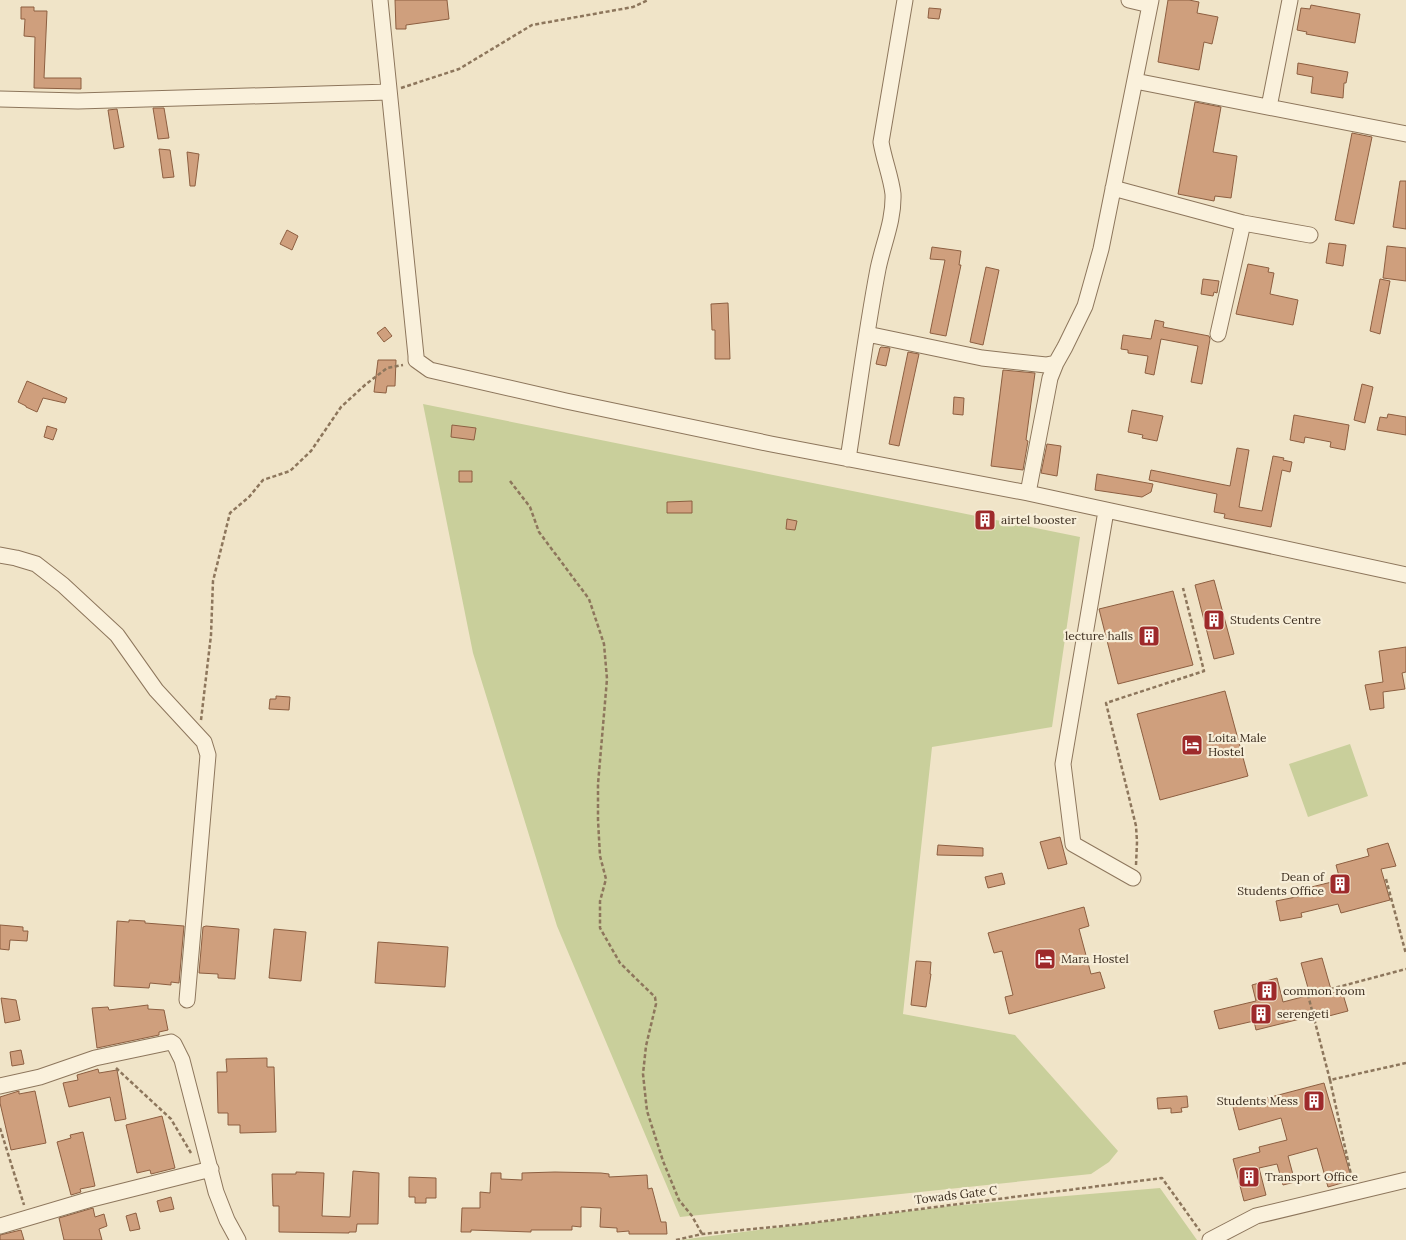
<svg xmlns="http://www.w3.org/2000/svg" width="1406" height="1240" viewBox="0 0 1406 1240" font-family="Lora,serif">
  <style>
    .green { fill: #c9cf9b }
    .building { fill: #cf9f7d; stroke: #8d5f41 }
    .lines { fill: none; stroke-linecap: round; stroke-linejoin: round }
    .minor-casing { stroke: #8d765c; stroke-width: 17 }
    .path { stroke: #8d765c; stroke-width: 2.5; stroke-dasharray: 4 2.5; stroke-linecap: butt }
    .minor { stroke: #faf1dc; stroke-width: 15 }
    .labels { text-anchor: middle; stroke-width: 4.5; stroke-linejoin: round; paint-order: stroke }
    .poi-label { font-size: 12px; fill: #3d2e20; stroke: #f7eed8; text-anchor: start }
    .street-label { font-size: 12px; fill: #3d2e20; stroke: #f7eed8 }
  </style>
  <rect width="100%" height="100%" fill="#f0e4c8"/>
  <path class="green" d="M423,404l657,133 -28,190 -120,20 -29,267 112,21 103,116 -9,11 -18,12 -411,43 -123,-291 -84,-273z
    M1350,744l18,52 -60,21 -19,-53z
    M1160,1188l37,52h-518l271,-34z"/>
  <path class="building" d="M395,0h52l2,19 -43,6v4h-10z
    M1168,0h21l10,2 -2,11 21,4 -6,27 -8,-2 -5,28 -41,-8z
    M1311,5l49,9 -5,29 -49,-9 1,-2 -10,-2 4,-22 9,1z
    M21,7h13v4h13l-3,67h37v11l-47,-1 1,-51 -11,-1 1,-17h-4z
    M929,8l12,1 -2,10 -11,-1z
    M1298,63l50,9 -2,11h-2l-1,15 -32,-5 2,-16 -16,-3z
    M1195,102l26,5 -8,45 24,4 -6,42 -16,-2 -1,5 -36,-7z
    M153,108h11l5,30 -11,1z
    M117,109l7,38 -10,2 -6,-39z
    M1352,133l20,4 -18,87 -19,-4z
    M159,149l11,1 4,27 -11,1z
    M187,152l12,2 -4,32h-5z
    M1400,181h6v48l-13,-2z
    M287,230l11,6 -6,14 -12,-6z
    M1329,243l17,2 -3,21 -17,-3z
    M1387,246l19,2v33l-23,-3z
    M932,247l29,4 -2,14h2l-15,71 -16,-3 15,-73 -15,-1z
    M1248,264l21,4 -1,4 6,1 -4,21 28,6 -5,25 -57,-11z
    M986,267l13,3 -16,75 -13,-3z
    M1203,279l16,2 -2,12 -3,-1 -1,4 -12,-2z
    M1380,279l10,2 -10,53 -10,-3z
    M728,303l2,56h-15v-29h-3l-1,-26z
    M1155,320l9,2 -1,5 46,9 1,3 -8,45 -11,-2 7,-36 -37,-7 -7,36 -9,-2 3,-17 -20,-3v-3l-7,-1 2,-14 28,4z
    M385,327l7,9 -8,6 -7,-9z
    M881,347l9,1 -4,18 -10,-2 4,-16z
    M908,352l11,2 -20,92 -10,-2z
    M378,360h18l-1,26h-8l-1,7 -12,-1z
    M1003,370l32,3 -9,67 2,1 -5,29 -32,-4z
    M27,381l40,17 -2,5 -22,-5 -6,14 -11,-5v-1l-8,-4z
    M1362,384l11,3 -8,36 -11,-3z
    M954,397l10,1 -1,17 -10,-1z
    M1132,410l31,6 -6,25 -15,-3 1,-3 -15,-3z
    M1388,414l18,3v18l-29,-5 3,-13 7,1z
    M1294,415l55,10 -4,25 -15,-3 1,-5 -26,-5 -1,6 -14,-3z
    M452,425l24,3 -2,12 -23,-3z
    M47,426l10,3 -4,11 -9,-3z
    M1047,444l14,2 -4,30 -16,-3z
    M1237,448l12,2 -10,57 23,4 11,-55 11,2 -1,2 9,2 -2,10 -8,-2 -11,57 -47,-9 1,-4 -11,-2 3,-18 -68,-14 2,-10 79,16z
    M459,471h13v11h-13z
    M1097,474l56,10 -2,8 -9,5 -47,-7z
    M692,501v12h-25v-11z
    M979,511l14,3 -3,14 -14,-3z
    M787,519l10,2 -2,9 -9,-1z
    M1214,580l20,74 -20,5 -19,-74z
    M1173,591l20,74 -75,19 -19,-75z
    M1406,647v25l-4,1 3,16 -22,3 1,16 -14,2 -5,-25 18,-3 -4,-31z
    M1225,691l23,85 -88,24 -23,-86z
    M276,696l14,1 -1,13 -20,-1 1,-10h6z
    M1060,837l7,27 -19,5 -8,-27z
    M1388,843l8,23 -15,3 9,31 -49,13 -3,-9 -37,9 1,4 -22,4 -4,-20 25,-5 -2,-6 41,-10 -4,-15 33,-9 -2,-7z
    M938,845l45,3v8l-46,-1z
    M1002,873l3,11 -17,4 -3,-11z
    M1084,907l5,19 -10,3 12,45 9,-2 5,16 -96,26 -4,-17 8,-2 -11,-44 -8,2 -6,-20z
    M129,920l16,1v2l39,3 -5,57 -8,-1v3l-21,-2 -1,5 -35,-2 3,-65 12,1z
    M0,925l23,2v4h5l-1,10 -17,-1 -1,10 -9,-1z
    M206,926l33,3 -4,50 -17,-1v-4l-19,-1 4,-46z
    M274,929l32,3 -5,49 -32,-3z
    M378,942l70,5 -3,40 -70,-4z
    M1322,958l10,35 10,-2 6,20 -23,6 -1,-4 -68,17 -2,-9 -35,8 -5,-18 42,-10 -4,-16 25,-7 6,24 27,-7 -9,-32z
    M916,961l15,1 -1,12h1l-5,33 -15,-2z
    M1,998l15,2 4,20 -15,3z
    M148,1005v4l16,1 4,20 -9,2v3l-62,13 -5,-40 16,-1 1,3z
    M21,1050l3,14 -12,2 -2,-14z
    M267,1058v9h7l2,65 -36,1v-8h-12v-12h-10l-1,-41h10l-1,-13z
    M98,1069l1,4 18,-3 9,49 -11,2 -5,-24 -41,10 -6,-24 15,-3 -1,-5z
    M1324,1083l28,97 -24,7 -11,-39 -29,8 7,26 -12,3 -6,-21 -18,4 7,27 -22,6 -11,-42 27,-7 -1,-5 28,-7 -6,-22 -42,12 -6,-23z
    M19,1091v3l16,-3 11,52 -35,7 -11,-47v-6z
    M1187,1096l1,11 -7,1 1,4 -11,1v-5l-13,1 -1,-11z
    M162,1116l13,52 -24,6 -1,-4 -13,3 -11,-48z
    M83,1132l12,54 -15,3 1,3 -10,3 -14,-53 14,-4 -1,-3z
    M353,1171l26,2 -1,51h-21l-1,8h-7v1l-70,-1v-26h-6l-1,-32h24v-2l28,1 -2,43 28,1z
    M555,1172l46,1 8,1v3l38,-2 1,14 4,-1 9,34h5l1,12h-38v-3l-12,1v-4l-17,-1 1,-19 -20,-1v20l-9,-1v4h-41v2l-60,-2v2h-10l1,-24h18v-16l10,1 1,-20h10v6l21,1v-7z
    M409,1177l27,1v20h-10v5h-11v-6h-6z
    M171,1197l3,12 -14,3 -3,-11z
    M93,1208l2,9 9,-3 3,12 -8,3 3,11h-38l-5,-22z
    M136,1213l4,16 -10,2 -4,-15z
    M21,1230l3,10h-24v-5z"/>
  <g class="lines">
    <g class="minor-casing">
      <path id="minor" d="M380,0l36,356v4l14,10 136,31 205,43 257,49 378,82
        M1129,0l21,5
        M1135,81l271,53
        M0,99l78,2 311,-9
        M1269,107l21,-107
        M1113,188l130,35 67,12
        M867,334l115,24 64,7 10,-2
        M1218,334l25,-111
        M848,459c10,-64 18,-127 30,-190 5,-25 16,-48 15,-75 -2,-17 -9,-34 -12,-52l24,-142
        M1028,493l22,-115 6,-15 9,-16 20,-41 16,-57 50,-249
        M1106,511l-43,253 10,80 60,34
        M0,555l16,3 20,6 27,21 54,50 39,55 48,52 4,13 -21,245
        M0,1086l40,-9 55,-19 76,-16 3,2 8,16 34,132 11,28 11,20
        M0,1226l88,-26 123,-31
        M1210,1240l46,-24 150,-36"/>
    </g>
    <path class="path" d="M401,88l58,-19 73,-44 101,-18 15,-7
      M510,481l20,26 9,25 50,67 15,45 3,35 -9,105v36l2,36 6,23 -6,22v27l20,35 35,34 1,7 -10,42 -3,28 4,37 16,50 16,39 13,16 10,18
      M201,720l10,-85 2,-54 17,-68 19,-16 14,-17 27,-9 21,-20 30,-44 24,-22 22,-17 16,-3
      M1136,865l1,-23 -1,-16 -30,-123 98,-32 -21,-83
      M1386,879l20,75
      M116,1068l55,51 20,34
      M1330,1080l-22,-85 98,-26
      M0,1128l24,77
      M1352,1179l-22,-99 76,-17
      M676,1240l26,-6 101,-10 359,-46 38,53"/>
    <use href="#minor" class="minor"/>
  </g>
  <defs>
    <g id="building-square" transform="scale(1.125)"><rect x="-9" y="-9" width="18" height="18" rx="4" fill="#9e2a2b" stroke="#f7eed8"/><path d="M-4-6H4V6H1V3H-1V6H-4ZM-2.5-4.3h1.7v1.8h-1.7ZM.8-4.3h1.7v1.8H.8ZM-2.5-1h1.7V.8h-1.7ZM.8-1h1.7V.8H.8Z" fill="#fff"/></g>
    <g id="hotel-square" transform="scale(1.125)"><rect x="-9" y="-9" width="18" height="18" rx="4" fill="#9e2a2b" stroke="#f7eed8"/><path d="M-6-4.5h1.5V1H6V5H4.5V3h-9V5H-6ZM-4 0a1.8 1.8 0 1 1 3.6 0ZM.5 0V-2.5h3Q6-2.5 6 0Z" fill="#fff"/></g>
  </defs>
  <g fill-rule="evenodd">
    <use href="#building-square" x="985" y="520"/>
    <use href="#building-square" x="1214" y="620"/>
    <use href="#building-square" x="1149" y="636"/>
    <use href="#hotel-square" x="1192" y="745"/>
    <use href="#building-square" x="1340" y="884"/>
    <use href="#hotel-square" x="1045" y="959"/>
    <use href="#building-square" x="1267" y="991"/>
    <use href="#building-square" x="1261" y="1014"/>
    <use href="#building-square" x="1314" y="1101"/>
    <use href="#building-square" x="1249" y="1177"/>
  </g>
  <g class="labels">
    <g class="poi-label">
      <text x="1001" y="524">airtel booster</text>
      <text x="1230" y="624">Students Centre</text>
      <text x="1133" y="640" text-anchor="end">lecture halls</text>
      <text x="1208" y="742">Loita Male<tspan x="1208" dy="14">Hostel</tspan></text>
      <text x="1324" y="881" text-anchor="end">Dean of<tspan x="1324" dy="14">Students Office</tspan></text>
      <text x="1061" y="963">Mara Hostel</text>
      <text x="1283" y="995">common room</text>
      <text x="1277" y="1018">serengeti</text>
      <text x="1298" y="1105" text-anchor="end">Students Mess</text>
      <text x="1265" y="1181">Transport Office</text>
    </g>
    <g class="street-label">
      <text transform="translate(956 1195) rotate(-7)" y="4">Towads Gate C</text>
    </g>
  </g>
</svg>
